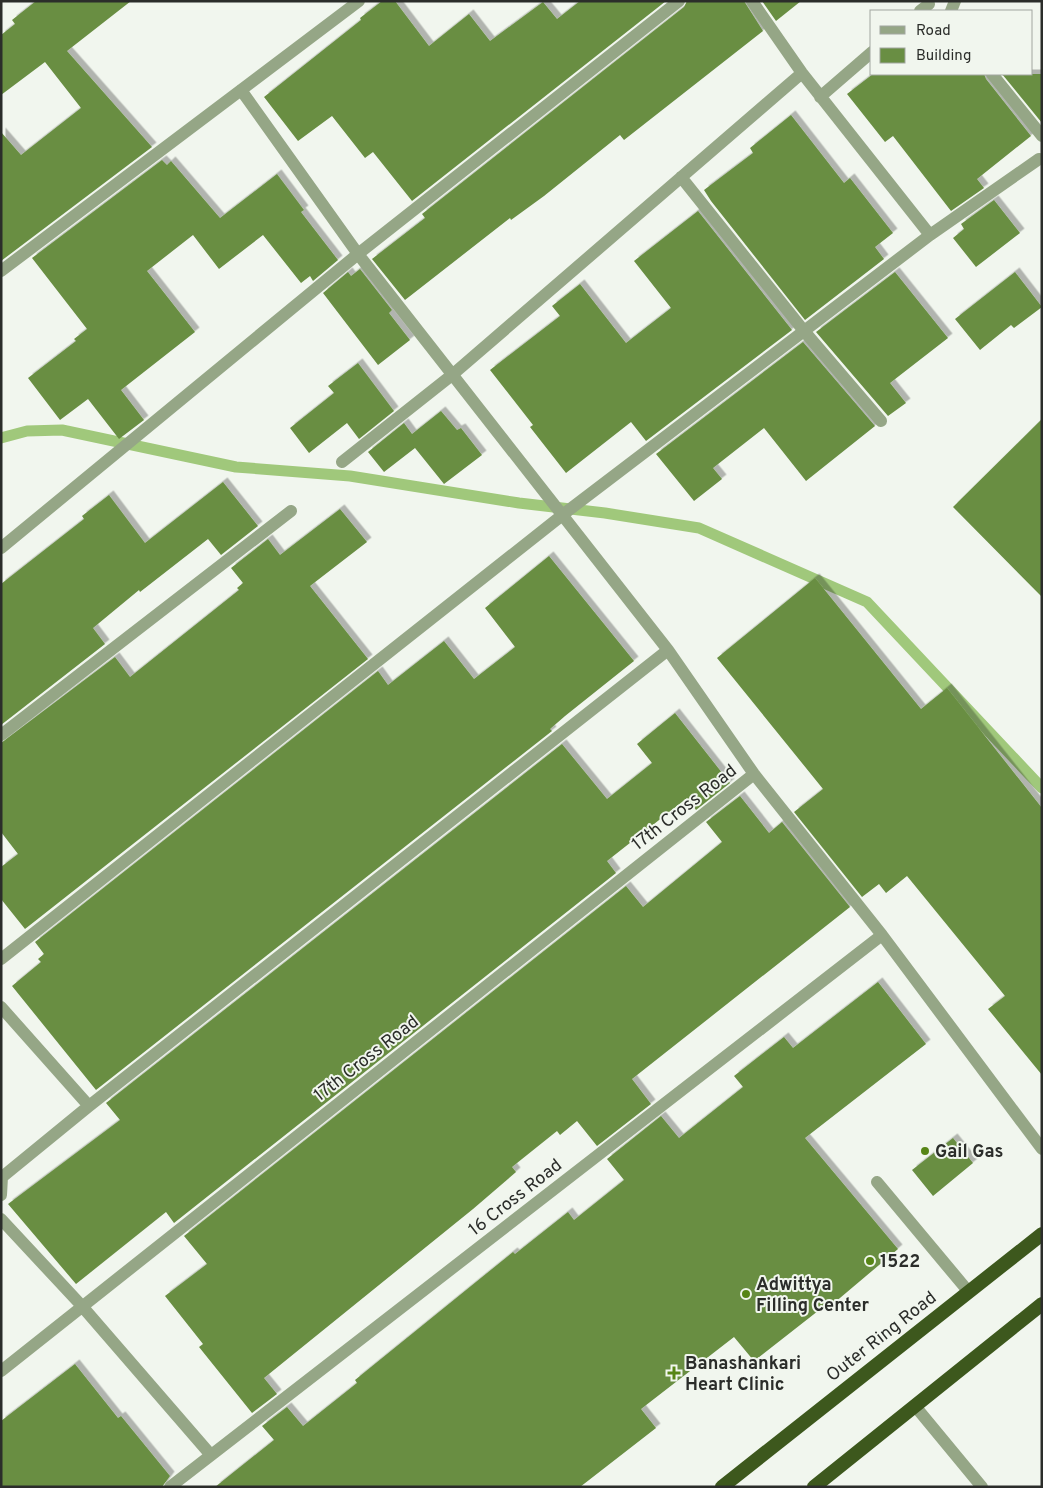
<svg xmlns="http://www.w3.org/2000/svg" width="1043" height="1488" viewBox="0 0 1043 1488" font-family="Overpass,sans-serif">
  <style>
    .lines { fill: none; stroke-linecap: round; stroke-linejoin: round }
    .stream { stroke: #a0c87b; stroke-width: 11 }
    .building { fill: #698e43; filter: url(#shadow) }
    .service { stroke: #95a686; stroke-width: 12 }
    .minor { stroke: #95a686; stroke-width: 12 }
    .tertiary { stroke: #95a686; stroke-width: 12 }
    .trunk { stroke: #3d581d; stroke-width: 14 }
    .poi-dot { fill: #578516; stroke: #f1f6ee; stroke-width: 2 }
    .labels { text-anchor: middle; stroke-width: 4; stroke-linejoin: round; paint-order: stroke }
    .street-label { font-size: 18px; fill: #2b2d2a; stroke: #f1f6ee }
    .poi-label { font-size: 18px; font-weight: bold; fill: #2b2d2a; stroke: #f1f6ee; text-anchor: start }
  </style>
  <defs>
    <filter id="shadow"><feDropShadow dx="4.5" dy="-4.5" stdDeviation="0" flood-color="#0004"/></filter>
  </defs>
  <rect width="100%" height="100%" fill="#f1f6ee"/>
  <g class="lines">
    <path class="stream" d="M1,438l26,-7 35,-1 174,37 114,9 169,27 86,10 94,15 168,74 175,186"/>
  </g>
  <path class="building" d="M36,1h95l-64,50 85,96 -151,114v-129l20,23 60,-47 -36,-46 -44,33v-60l14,-11 -3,-4z
    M382,1h13l34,45 40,-32 21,27 53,-39 14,17 23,-18h86l-254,200 -39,-49 -8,6 -33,-42 -34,25 -34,-44 97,-77 -1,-2z
    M687,1h57l19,30 -139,109 -4,-5 -76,61 -33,24 -1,-2 -105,82 -33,-41 53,-41 -3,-4 262,-207z
    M762,1h39l-25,20z
    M873,74h111l2,5 45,57 -54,43 7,9 -33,23 -58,-75 -8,6 -38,-48z
    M1002,74h40v49z
    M791,115l53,68 6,-5 43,55 -18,14 9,12 -79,61 -94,-119 -7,-11 49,-37 -3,-5z
    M162,160l5,5 4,-4 49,57 57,-44 27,36 -3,2 37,48 -25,21 -3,-5 -9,7 -38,-48 -44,34 -26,-34 -46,36 48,61 -74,58 23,30 -25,19 -31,-40 -28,21 -32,-42 48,-37 -2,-2 13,-10 -55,-71z
    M994,200l26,33 -44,34 -23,-29 11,-9 -3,-5z
    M698,211l94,119 -146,111 -15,-19 -65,51 -36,-46 3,-2 -43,-55 70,-54 -8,-10 28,-22 46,59 45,-35 -37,-47z
    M360,269l32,41 -3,3 21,27 -32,25 -55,-72 25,-21 3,4z
    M895,272l53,66 -58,45 16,20 -18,13 -72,-84z
    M1015,272l27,35 -28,21 -3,-3 -31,25 -25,-31z
    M803,342l72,84 -69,55 -42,-53 -51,40 9,11 -28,22 -38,-47z
    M358,363l36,48 -35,28 -12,-16 -38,30 -19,-25 44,-35 -6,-7z
    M441,411l16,19 4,-2 21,27 -38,29 -29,-36 -31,24 -16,-20 36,-29 8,11z
    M1042,419v178l-89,-90z
    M223,482l35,44 -37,29 -13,-16 -68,53 -1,-2 -46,38 12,16 -104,81v-141l83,-65 -2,-3 27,-21 36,48z
    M340,509l27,33 -57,44 58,73 -343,270 -24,-30v-32l17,-13 -17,-22v-89l114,-86 15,20 109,-87 -2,-2 6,-5 -12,-15 37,-29 12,16z
    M549,556l85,105 -69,55 -15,13 2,2 -456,359 -84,-104 29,-24 -3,-3 6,-5 -9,-12 343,-271 10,14 56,-44 30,38 41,-32 -30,-39z
    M815,578l106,131 26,-21 95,120v267l-54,-66 17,-13 -98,-120 -21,17 -7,-9 -17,13 -68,-85 29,-23 -106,-131z
    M675,713l55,70 -34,27 -9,-12 -80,63 9,12 -442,350 -8,-11 -90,72 -68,-80 112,-84 -14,-17 456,-359 45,55 45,-36 -15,-19z
    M740,796l29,37 13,-11 68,85 -218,172 19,25 -54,42 -20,-25 -17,14 -3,-4 -45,36 4,5 -43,37 -209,169 13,16 -25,19 -53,-66 4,-3 -38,-48 42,-32 -23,-28 442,-350 17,21 79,-65 -16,-20z
    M878,982l48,62 -121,94 93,111 -64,54 -2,-3 -78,61 -20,-24 -93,72 15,19 -76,59h-365l59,-47 -12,-14 25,-19 16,19 54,-43 -2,-3 158,-128 2,2 53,-42 6,8 50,-40 -17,-21 54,-43 18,22 64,-51 -9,-11 50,-39 9,11z
    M953,1138l20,25 -40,33 -21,-26z
    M75,1364l43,54 3,-2 49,60 -8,11h-161v-66z"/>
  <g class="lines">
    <path class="service" d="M951,11l4,-10
      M992,74l50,62
      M877,1182l91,109"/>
    <path class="minor" d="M752,1l50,72 128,162
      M920,11l9,-7
      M241,90l117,164 310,396 86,124 128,161 160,214
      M820,97l52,-45
      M681,177l123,154 77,90
      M1,271l358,-270
      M342,462l110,-87 350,-302
      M1,548l357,-294 321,-253
      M1,735l290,-224
      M1,959l564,-446 365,-278 109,-76
      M1,1007l88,99
      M1,1195l1,-18 87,-71 579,-456
      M1,1219l80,86 129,149
      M1,1371l753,-597
      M170,1487l712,-552"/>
    <path class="tertiary" d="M915,1406l67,81"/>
    <path class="trunk" d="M722,1487l320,-253
      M814,1487l228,-183"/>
  </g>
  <g class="poi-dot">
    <circle cx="925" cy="1151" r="5"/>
    <circle cx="870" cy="1261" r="5"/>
    <circle cx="746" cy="1294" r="5"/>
    <path d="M671.5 1365.5h5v5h5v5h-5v5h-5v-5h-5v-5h5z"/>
  </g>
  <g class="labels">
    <g class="street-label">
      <text transform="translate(684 807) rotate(-38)" y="6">17th Cross Road</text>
      <text transform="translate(366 1058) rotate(-38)" y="6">17th Cross Road</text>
      <text transform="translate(515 1197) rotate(-38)" y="6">16 Cross Road</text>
      <text transform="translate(881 1336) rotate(-38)" y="6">Outer Ring Road</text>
    </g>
    <g class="poi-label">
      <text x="935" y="1157">Gail Gas</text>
      <text x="880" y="1267">1522</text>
      <text x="756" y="1290">Adwittya<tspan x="756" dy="21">Filling Center</tspan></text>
      <text x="685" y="1369">Banashankari<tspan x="685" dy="21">Heart Clinic</tspan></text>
    </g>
  </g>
  <rect width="1043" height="1488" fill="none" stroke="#2b2d2a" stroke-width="5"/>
  <rect x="870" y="10" width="162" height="65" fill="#f1f6ee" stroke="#a2a6a0"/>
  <rect x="880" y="26" width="25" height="8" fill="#95a686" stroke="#a2a6a0"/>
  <text x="916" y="35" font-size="15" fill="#2b2d2a">Road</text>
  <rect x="880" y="48" width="25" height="15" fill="#698e43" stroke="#a2a6a0"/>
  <text x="916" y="60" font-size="15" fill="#2b2d2a">Building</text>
</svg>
